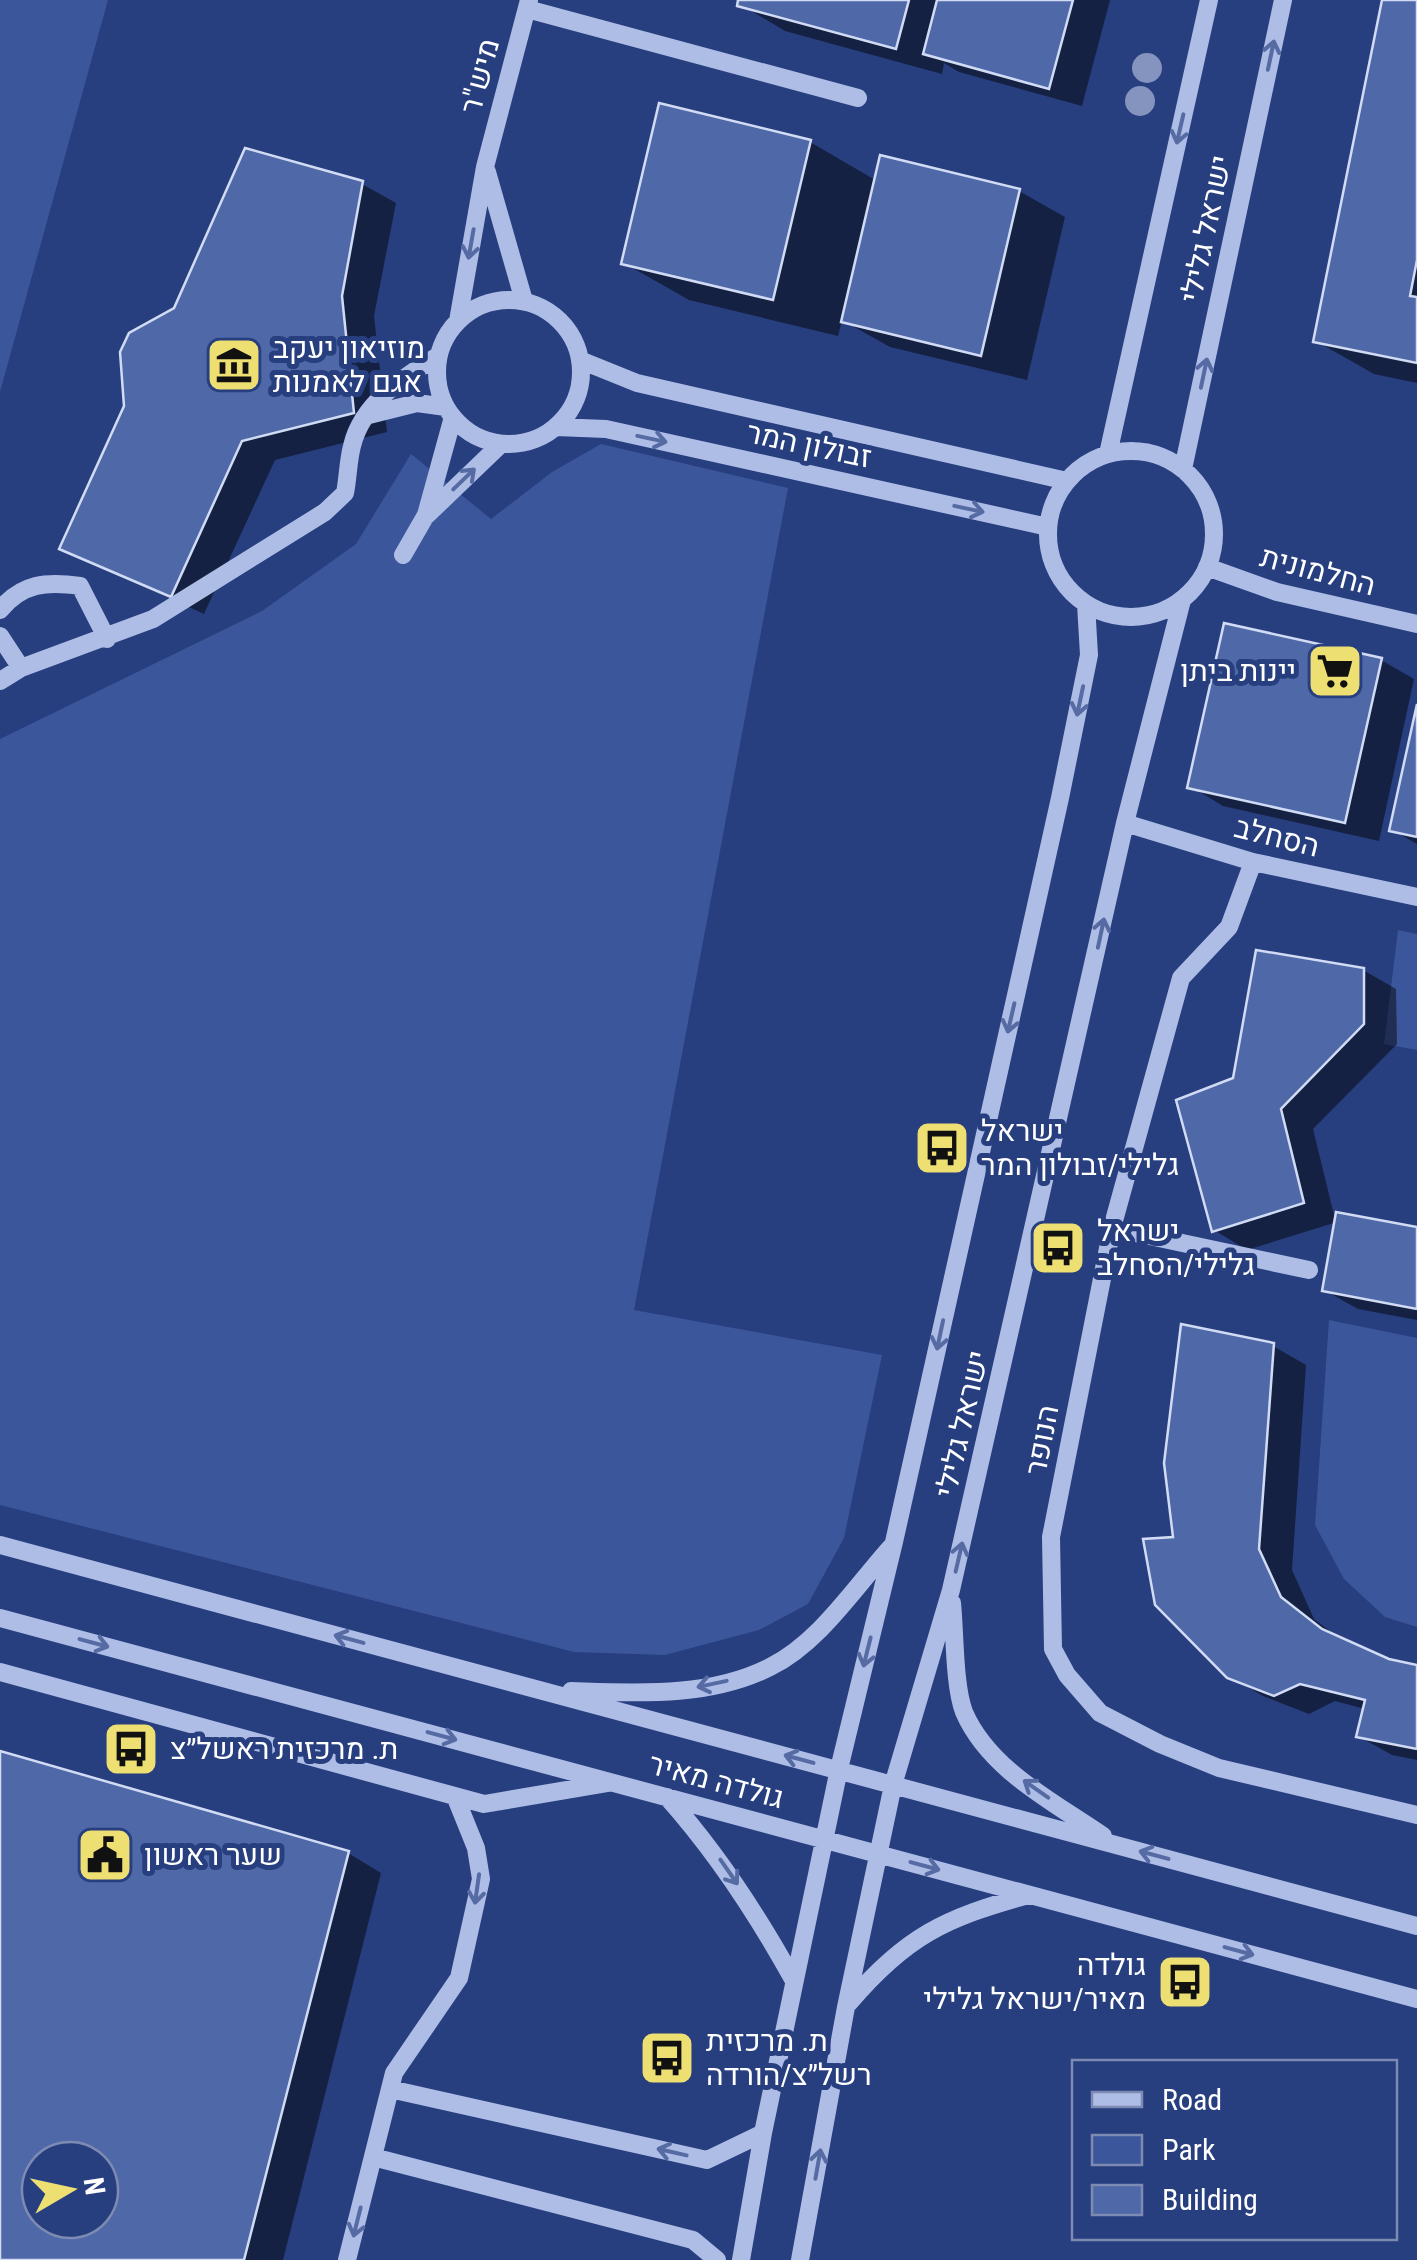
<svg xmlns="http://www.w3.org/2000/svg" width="1417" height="2260" viewBox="0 0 1417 2260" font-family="'Roboto Condensed',Heebo,sans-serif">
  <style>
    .green { fill: #3c569c }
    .shadow { fill: #0007; fill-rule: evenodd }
    .building { fill: #4f68a8; stroke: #d1dbf4; stroke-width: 2.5; fill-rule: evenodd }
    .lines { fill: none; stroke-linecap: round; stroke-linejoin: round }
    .minor { stroke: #aebde5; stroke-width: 18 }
    .tree { fill: #8494bf }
    .oneway { stroke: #566aa3 }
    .labels { text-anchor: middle; stroke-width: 10; stroke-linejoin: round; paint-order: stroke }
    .street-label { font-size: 30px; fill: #fff; stroke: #273e7f }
    .poi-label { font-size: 30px; fill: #fff; stroke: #273e7f; text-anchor: start }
  </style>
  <rect width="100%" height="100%" fill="#273e7f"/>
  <path class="green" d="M0,0h108l-108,392z
    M601,444l187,44 -154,822 248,45 -38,183 -36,66 -49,26 -94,25 -91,-3 -574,-147v-766l262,-128 94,-67 55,-90 80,65 61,-47z
    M1398,930l19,4v116l-33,-6z
    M1329,1320l88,18v289l-32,-10 -41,-38 -29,-54z"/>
  <path class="shadow" d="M741,0h369l-28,106 -123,-34 -15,-9 -2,11 -157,-43 -45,-27z
    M1385,0h32v383l-43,-9 -58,-33z
    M810,142l67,39 142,10 46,26 -38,163 -137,-33 -48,-27 -4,16 -149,-36 -65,-37z
    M362,184l34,19 -22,113 13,116 -112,28 -71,154 -142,-66 113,-238z
    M1381,660l33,19 -35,162 -156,-35 -33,-20z
    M1417,715v129l-25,-14z
    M1363,970l33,19 1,55 -84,85 21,86 83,15v90l-59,-11 -34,-19 13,-68 -90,28 -33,-20 21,-150z
    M1273,1346l33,19 -14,205 22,49 28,21 46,21 29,7v92l-25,-5 -34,-19 7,-27 -30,-8 -26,13 -46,-18 -34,-20 -54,-137z
    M0,1754l348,99 33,20 -98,387h-283zM40,2160h60v60h-60z"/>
  <path class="building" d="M738,0h171l-13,49 -159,-43z
    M937,0h136l-24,89 -126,-35z
    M1382,0h35v260l-7,36 7,1v66l-104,-21z
    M659,103l152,37 -38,160 -152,-36z
    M245,148l118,33 -21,115 12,117 -112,28 -71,156 -112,-48 65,-143 -4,-54 9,-19 45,-25z
    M880,155l140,34 -39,167 -140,-34z
    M1224,623l158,35 -37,165 -158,-35z
    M1417,704v133l-28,-6z
    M1256,950l108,18v56l-83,85 23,94 -92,29 -36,-132 57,-22z
    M1336,1212l81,15v82l-95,-18z
    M1181,1324l93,19 -15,206 22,48 41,32 67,30 28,6v84l-61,-12 9,-37 -65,-16 -26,12 -47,-18 -72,-73 -12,-66 30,-2 -9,-74z
    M0,1751l349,100 -105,409h-244zM40,2160h60v60h-60z"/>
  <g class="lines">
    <path class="minor" d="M527,9l331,89
      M487,172l37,129
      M437 372a72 72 0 1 1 144 0a72 72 0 1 1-144 0Z
      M458,321l27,-154 44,-167
      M580,360l57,23 430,98
      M369,415l48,-12 29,4
      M556,427l50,2 442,98
      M1048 534a83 83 0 1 1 166 0a83 83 0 1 1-166 0Z
      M1108,454l101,-454
      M1183,469l100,-469
      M427,515l74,-71
      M403,555l23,-40 27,-98
      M1207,567l70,25 140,32
      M0,610c22,-27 47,-29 80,-24l27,53
      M0,636l21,32
      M0,681l21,-13 132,-49 172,-107 20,-19c3,-15 3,-32 7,-47 10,-43 52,-69 86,-90
      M1125,823l128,39 164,35
      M1253,862l-24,65 -48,51 -69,250 -61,309 2,112 14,26 33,38 60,31 59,24 198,47
      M1112,1228l197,42
      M0,1545l1417,381
      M952,1603c3,29 2,83 12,109 25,58 90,90 139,124
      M0,1618l1417,381
      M0,1672l484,132 124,-21
      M571,1691c65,2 138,7 199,-24 49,-24 85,-80 121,-120
      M667,1797c51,57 90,117 127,184
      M849,2003c57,-67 96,-85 179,-108
      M390,2089l317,71 56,-27
      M373,2157l320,83 24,20
      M347,2260l47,-187 65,-95 22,-99 -5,-31 -21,-52
      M741,2260l22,-127 76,-364 55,-227 166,-744 29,-143 -3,-51
      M800,2260l46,-253 47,-222 58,-195 174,-767 57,-223"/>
  </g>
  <g class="tree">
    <circle cx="1147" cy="68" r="15"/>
    <circle cx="1140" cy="101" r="15"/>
  </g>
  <defs><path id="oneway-shaft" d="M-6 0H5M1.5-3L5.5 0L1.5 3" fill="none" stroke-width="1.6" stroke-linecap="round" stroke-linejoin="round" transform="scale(2.5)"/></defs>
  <g class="oneway">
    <use href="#oneway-shaft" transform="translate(1271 55) rotate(-78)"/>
    <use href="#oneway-shaft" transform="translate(1180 129) rotate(103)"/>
    <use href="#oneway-shaft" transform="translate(471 244) rotate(100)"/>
    <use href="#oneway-shaft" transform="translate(1204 373) rotate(-78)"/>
    <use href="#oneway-shaft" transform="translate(652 439) rotate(12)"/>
    <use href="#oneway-shaft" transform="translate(464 479) rotate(-44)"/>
    <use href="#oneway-shaft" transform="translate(969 509) rotate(12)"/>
    <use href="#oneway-shaft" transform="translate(1080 701) rotate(102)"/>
    <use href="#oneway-shaft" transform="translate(1101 933) rotate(-78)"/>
    <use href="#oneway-shaft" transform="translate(1011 1018) rotate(103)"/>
    <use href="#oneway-shaft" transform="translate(940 1335) rotate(102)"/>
    <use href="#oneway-shaft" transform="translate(959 1557) rotate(-77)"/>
    <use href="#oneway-shaft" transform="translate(349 1639) rotate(-165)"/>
    <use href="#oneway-shaft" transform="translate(94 1643) rotate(15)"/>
    <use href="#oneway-shaft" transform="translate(867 1652) rotate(104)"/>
    <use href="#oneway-shaft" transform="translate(712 1684) rotate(168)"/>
    <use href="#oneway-shaft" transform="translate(442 1736) rotate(15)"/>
    <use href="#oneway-shaft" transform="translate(799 1759) rotate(-165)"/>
    <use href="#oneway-shaft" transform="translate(1036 1789) rotate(-145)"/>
    <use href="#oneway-shaft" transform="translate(1154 1855) rotate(-165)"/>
    <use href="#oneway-shaft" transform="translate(925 1866) rotate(15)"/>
    <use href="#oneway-shaft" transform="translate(729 1872) rotate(55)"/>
    <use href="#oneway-shaft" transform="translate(477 1889) rotate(98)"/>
    <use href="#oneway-shaft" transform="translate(1239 1951) rotate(15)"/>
    <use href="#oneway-shaft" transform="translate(672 2152) rotate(-167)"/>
    <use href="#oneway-shaft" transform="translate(818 2164) rotate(-80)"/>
    <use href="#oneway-shaft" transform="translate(357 2222) rotate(104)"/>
  </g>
  <defs>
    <g id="museum-square" transform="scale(2.875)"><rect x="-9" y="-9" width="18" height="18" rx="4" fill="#eedf73" stroke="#273e7f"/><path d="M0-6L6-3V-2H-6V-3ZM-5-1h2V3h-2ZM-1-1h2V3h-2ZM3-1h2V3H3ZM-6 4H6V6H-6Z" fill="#111"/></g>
    <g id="supermarket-square" transform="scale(2.875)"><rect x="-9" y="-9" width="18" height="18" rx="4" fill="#eedf73" stroke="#273e7f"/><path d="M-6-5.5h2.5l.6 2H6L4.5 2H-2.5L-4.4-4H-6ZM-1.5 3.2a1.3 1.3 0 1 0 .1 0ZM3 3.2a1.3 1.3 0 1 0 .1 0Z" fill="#111"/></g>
    <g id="bus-square" transform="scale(2.875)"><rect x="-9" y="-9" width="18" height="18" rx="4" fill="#eedf73" stroke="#273e7f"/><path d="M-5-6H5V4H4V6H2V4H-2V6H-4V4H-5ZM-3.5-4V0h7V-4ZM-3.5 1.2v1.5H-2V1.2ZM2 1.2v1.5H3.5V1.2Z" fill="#111"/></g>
    <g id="civic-square" transform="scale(2.875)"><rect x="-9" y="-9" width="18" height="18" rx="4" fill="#eedf73" stroke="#273e7f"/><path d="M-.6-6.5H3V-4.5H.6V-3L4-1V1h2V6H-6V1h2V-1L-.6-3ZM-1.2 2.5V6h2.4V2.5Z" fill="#111"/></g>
  </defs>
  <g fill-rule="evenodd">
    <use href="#museum-square" x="234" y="365"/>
    <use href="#supermarket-square" x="1335" y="671"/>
    <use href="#bus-square" x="942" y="1148"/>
    <use href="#bus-square" x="1058" y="1248"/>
    <use href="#bus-square" x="131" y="1749"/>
    <use href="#civic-square" x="105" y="1855"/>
    <use href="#bus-square" x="1185" y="1982"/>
    <use href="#bus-square" x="667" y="2058"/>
  </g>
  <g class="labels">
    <g class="street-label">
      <text transform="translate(480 76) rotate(-75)" y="10">מיש"ר</text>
      <text transform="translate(1206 229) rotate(-78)" y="10">ישראל גלילי</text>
      <text transform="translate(809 445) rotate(12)" y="10">זבולון המר</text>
      <text transform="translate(1318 571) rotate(15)" y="10">החלמונית</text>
      <text transform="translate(1277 837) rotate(14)" y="10">הסחלב</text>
      <text transform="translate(962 1424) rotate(-77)" y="10">ישראל גלילי</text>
      <text transform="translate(1042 1440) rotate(-79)" y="10">הנופר</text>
      <text transform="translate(716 1781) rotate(15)" y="10">גולדה מאיר</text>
    </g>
    <g class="poi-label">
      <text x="273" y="358">מוזיאון יעקב<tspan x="273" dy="34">אגם לאמנות</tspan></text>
      <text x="1296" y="681" text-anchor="end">יינות ביתן</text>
      <text x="981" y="1141">ישראל<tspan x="981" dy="34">גלילי/זבולון המר</tspan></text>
      <text x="1097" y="1241">ישראל<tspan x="1097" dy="34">גלילי/הסחלב</tspan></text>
      <text x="170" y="1759">ת. מרכזית ראשל״צ</text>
      <text x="144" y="1865">שער ראשון</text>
      <text x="1146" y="1975" text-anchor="end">גולדה<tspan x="1146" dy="34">מאיר/ישראל גלילי</tspan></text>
      <text x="706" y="2051">ת. מרכזית<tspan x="706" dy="34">רשל״צ/הורדה</tspan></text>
    </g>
  </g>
  <rect x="1072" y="2060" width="325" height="180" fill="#273e7f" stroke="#7d8bb2" stroke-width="2.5"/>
  <rect x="1092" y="2092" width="50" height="15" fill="#aebde5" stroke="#7d8bb2" stroke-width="2.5"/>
  <text x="1162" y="2110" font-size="30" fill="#ffffff">Road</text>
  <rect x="1092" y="2135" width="50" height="30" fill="#3c569c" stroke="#7d8bb2" stroke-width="2.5"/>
  <text x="1162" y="2160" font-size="30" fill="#ffffff">Park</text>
  <rect x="1092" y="2185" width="50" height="30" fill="#4f68a8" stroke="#7d8bb2" stroke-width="2.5"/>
  <text x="1162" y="2210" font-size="30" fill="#ffffff">Building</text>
  <g transform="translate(70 2190) rotate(81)"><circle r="48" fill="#273e7f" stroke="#7d8bb2" stroke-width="2.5"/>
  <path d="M0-8L18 38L0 25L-18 38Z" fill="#eedf73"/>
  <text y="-15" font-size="28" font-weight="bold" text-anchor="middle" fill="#ffffff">N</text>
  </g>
</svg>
